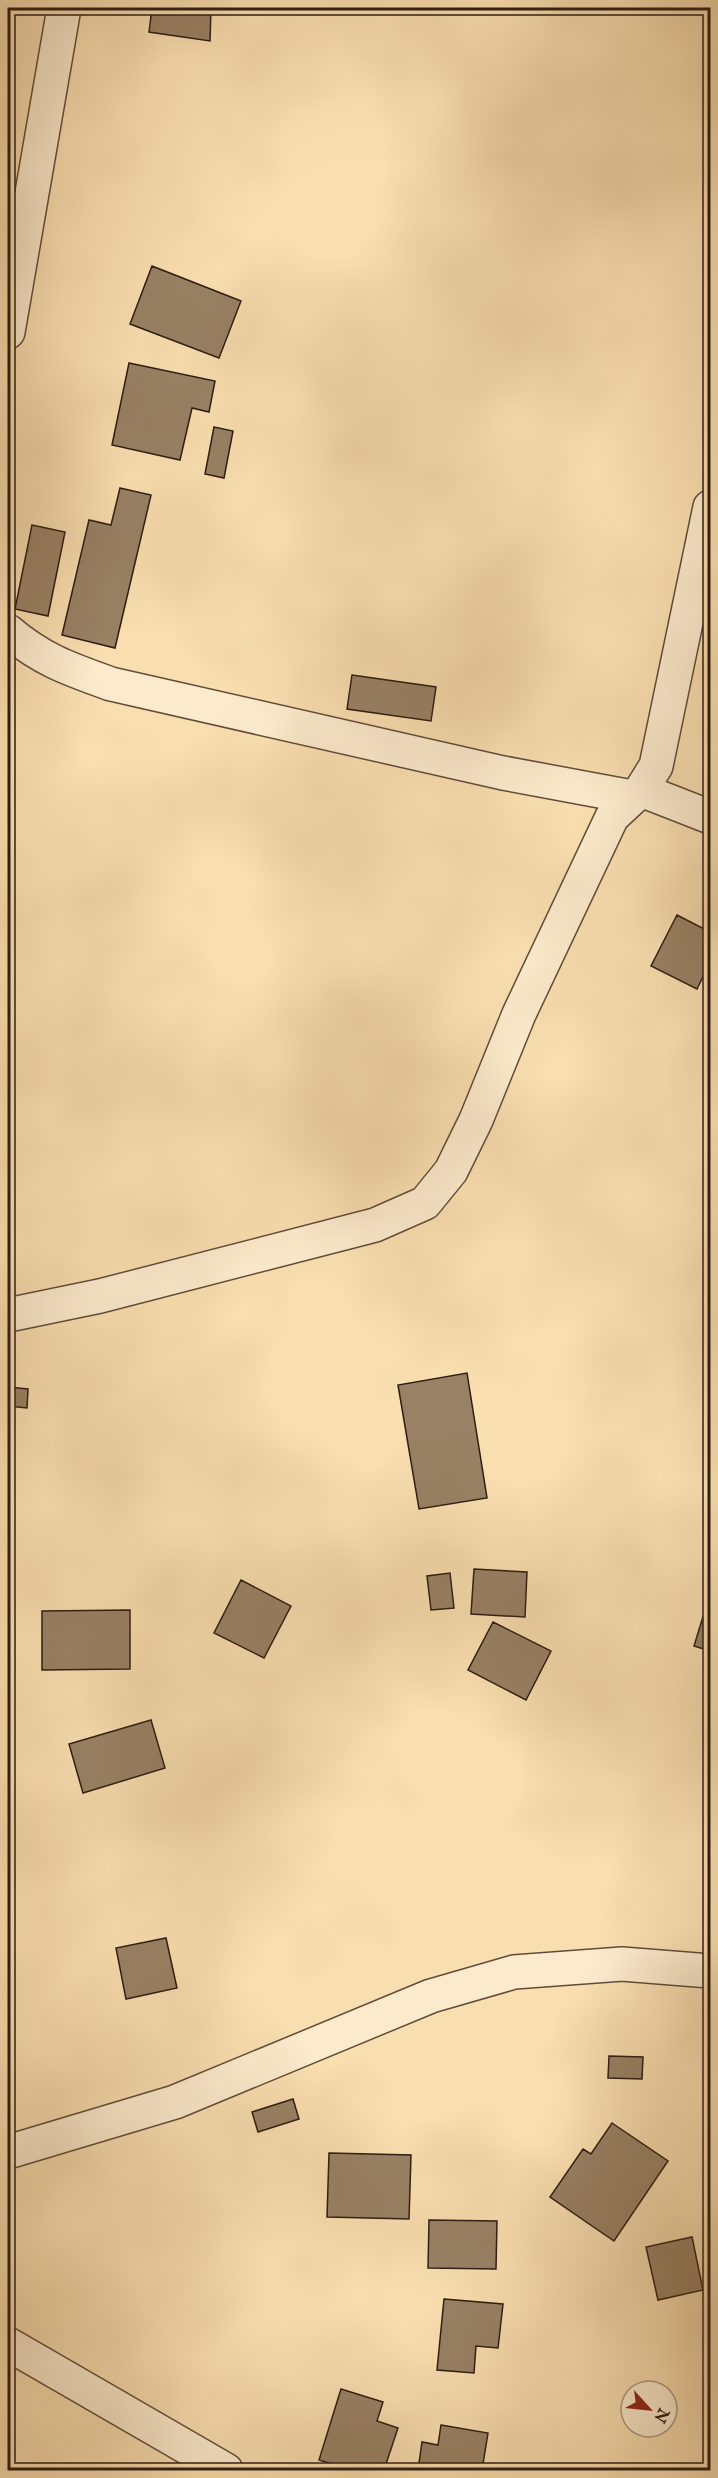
<svg xmlns="http://www.w3.org/2000/svg" width="718" height="2478" viewBox="0 0 718 2478" font-family="'IM FELL English',serif">
  <style>
    .building { fill: #988164; stroke: #2e1c12; stroke-width: 1.5 }
    .lines { fill: none; stroke-linecap: round; stroke-linejoin: round }
    .minor-casing { stroke: #614c3a; stroke-width: 36 }
    .minor { stroke: #fbeacc; stroke-width: 33 }
  </style>
  <rect width="100%" height="100%" fill="#f9deb0"/>
  <filter id="stains"><feTurbulence type="fractalNoise" baseFrequency=".00333" numOctaves="4"/><feColorMatrix values="0 0 0 0 .2 0 0 0 0 .09 0 0 0 0 .02 0 0 0 .5 -.17"/></filter>
  <radialGradient id="worn" r=".72"><stop offset=".6" stop-color="#630" stop-opacity="0"/><stop offset="1" stop-color="#630" stop-opacity=".3"/></radialGradient>
  <path class="building" d="M152,8h59l-1,33 -61,-9z
    M152,266l89,35 -22,57 -89,-34z
    M129,363l86,18 -6,31 -17,-4 -12,52 -68,-15z
    M214,427l19,4 -9,47 -19,-4z
    M120,488l31,7 -36,153 -53,-13 27,-115 22,5z
    M32,525l33,7 -17,84 -33,-7z
    M352,675l84,12 -5,34 -84,-12z
    M677,915l33,17v30l-13,27 -46,-23z
    M467,1373l20,125 -68,11 -21,-124z
    M8,1387l20,2 -1,19 -19,-2z
    M474,1569l53,3 -2,45 -54,-3z
    M450,1573l4,35 -23,2 -4,-34z
    M241,1580l50,26 -27,52 -50,-25z
    M706,1607l4,1v43l-16,-5z
    M130,1610v59l-88,1v-59z
    M493,1622l58,29 -25,49 -58,-30z
    M151,1720l14,48 -82,25 -14,-49z
    M166,1938l11,50 -51,11 -10,-51z
    M609,2056l34,1 -1,22 -34,-1z
    M293,2099l6,20 -41,13 -6,-20z
    M612,2123l56,38 -54,80 -64,-44 33,-48 8,5z
    M329,2153l82,2 -2,64 -82,-2z
    M429,2220l68,1 -1,48 -68,-1z
    M692,2237l11,53 -45,10 -12,-53z
    M444,2299l59,5 -5,44 -22,-2 -2,27 -37,-3z
    M341,2389l42,13 -6,19 21,7 -14,42h-31l-34,-10z
    M441,2425l47,8 -6,37h-64l4,-28 16,3z"/>
  <g class="lines">
    <g class="minor-casing">
      <path id="minor" d="M8,332l56,-324
        M8,631c34,29 61,38 103,53l392,89 129,24
        M641,790l69,27
        M8,1315l92,-19 275,-71 50,-22 26,-32 25,-51 43,-106 93,-197 29,-27 15,-24 54,-259
        M8,2152l167,-50 256,-106 83,-24 108,-8 88,7
        M8,2344l218,126"/>
    </g>
    <use href="#minor" class="minor"/>
  </g>
  <rect width="718" height="2478" fill="none" stroke="#f9deb0" stroke-width="30"/>
  <rect x="9" y="9" width="700" height="2460" fill="none" stroke="#2e1c12" stroke-width="3"/>
  <rect x="15" y="15" width="688" height="2448" fill="none" stroke="#2e1c12" stroke-width="1.5"/>
  <g transform="translate(649 2409) rotate(117)"><circle r="28" fill="#fbeacc" stroke="#a99882" stroke-width="1.5"/>
  <path d="M0-4.5L10 22L0 15L-10 22Z" fill="#8f2418"/>
  <text y="-9" font-size="16" font-weight="bold" text-anchor="middle" fill="#2e1c12">N</text>
  </g>
  <rect width="100%" height="100%" filter="url(#stains)"/>
  <rect width="100%" height="100%" fill="url(#worn)"/>
</svg>
